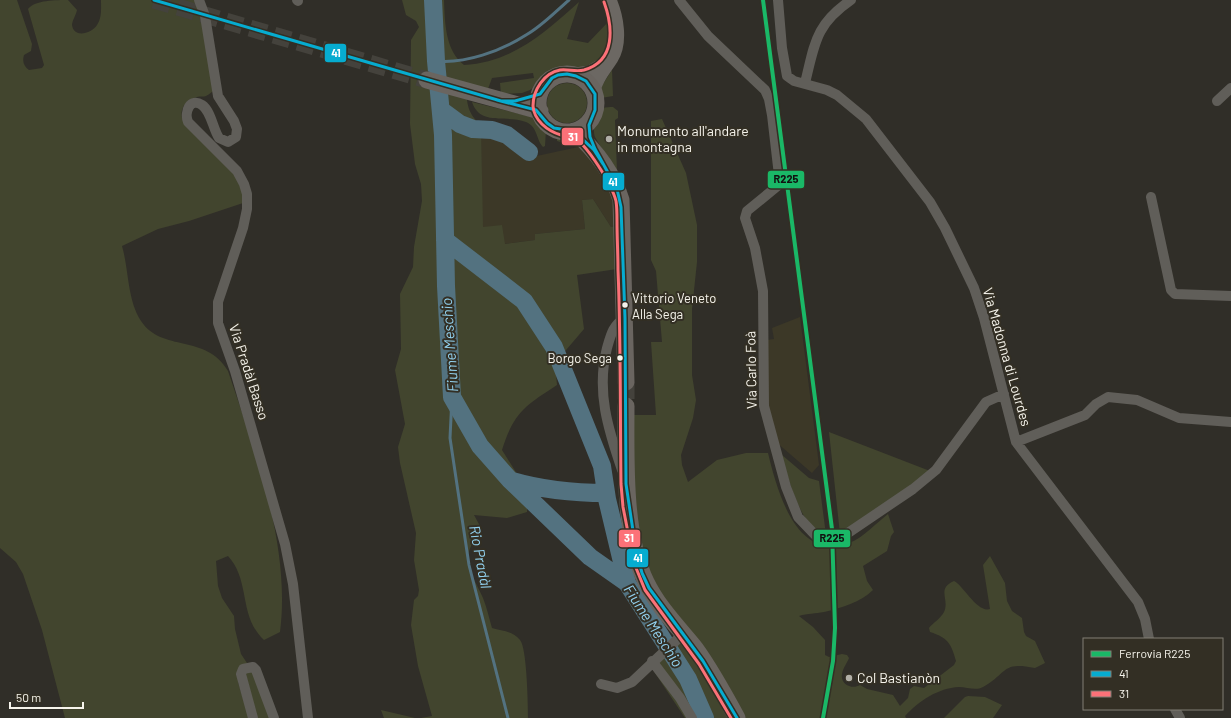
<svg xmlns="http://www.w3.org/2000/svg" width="1231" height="718" viewBox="0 0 1231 718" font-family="Barlow,sans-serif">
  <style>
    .built { fill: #3c3827 }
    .green { fill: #42452e }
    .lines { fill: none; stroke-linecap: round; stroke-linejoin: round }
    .stream { stroke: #537280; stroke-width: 3 }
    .river { stroke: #537280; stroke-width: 18 }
    .primary-tunnel { stroke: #44423c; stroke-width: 17; stroke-dasharray: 17 8; stroke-linecap: butt }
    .minor { stroke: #605e59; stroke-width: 10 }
    .secondary { stroke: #6c6863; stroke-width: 15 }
    .primary { stroke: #6a6560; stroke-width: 17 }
    .bus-1-casing { stroke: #332f24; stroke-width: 6 }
    .bus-2-casing { stroke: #332f24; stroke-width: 6 }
    .bus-1 { stroke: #06acd0; stroke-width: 3 }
    .bus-2 { stroke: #fc7178; stroke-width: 3 }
    .rail-1-casing { stroke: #332f24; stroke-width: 7 }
    .rail-1 { stroke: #1ab867; stroke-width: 4 }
    .poi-dot { fill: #b1afa7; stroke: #332f24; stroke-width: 1.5 }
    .bus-dot { fill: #f6f4ec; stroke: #332f24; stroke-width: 1.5 }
    .labels { text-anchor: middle; stroke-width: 4; stroke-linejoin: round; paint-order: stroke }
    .bus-label { font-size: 13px; fill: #f6f4ec; stroke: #332f24; text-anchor: start }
    .poi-label { font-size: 14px; fill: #f6f4ec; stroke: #332f24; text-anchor: start }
    .street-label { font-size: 14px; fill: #f6f4ec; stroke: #332f24 }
    .water-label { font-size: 15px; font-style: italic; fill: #92d1ef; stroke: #332f24 }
    .line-badge { stroke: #332f24; stroke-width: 1.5 }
    .badge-label { font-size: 11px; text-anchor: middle; font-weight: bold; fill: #fff }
    .pale-badge-label { font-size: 11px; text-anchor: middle; font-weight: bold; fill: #111 }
  </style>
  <rect width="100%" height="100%" fill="#302e28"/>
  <path class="built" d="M481,136l16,1 16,6 19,14 51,-11 30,50 6,31h-8l-18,-28 -11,1 3,29 -50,5v6l-31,4 -22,-16z
    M800,317l19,148 -7,8 -36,-31 -8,-35 -1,-67 7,-1 -2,-11z"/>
  <path class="green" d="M0,0h17l15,44 -1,7 -7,4c-2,7 0,11 5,15l13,-2 2,-3 -16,-56c7,-9 28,-9 40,-9l9,10c-1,5 -5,11 -5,15 2,14 20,8 25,0 5,-7 4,-17 4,-25h93l6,12 17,75c-3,3 -7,7 -11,9 -2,1 -6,0 -9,1 -15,4 -20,17 -11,29l43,39 20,36 -60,20 -31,8 -36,17c7,24 5,53 19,75 21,32 65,12 87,50 27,81 63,175 52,261l-16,8c-26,-24 -13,-59 -36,-84l-12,5 2,25 4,12 12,18 1,13 6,25 6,9 -6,4 -3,15 11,36h-184l-23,-88 -19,-56 -7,-12 -16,-14z
    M402,0h42c1,23 1,50 20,65 49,-3 80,-32 115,-63l-12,37 21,4 21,-22 -1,28 -14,16 -40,7 -24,18 -8,3 -21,1 -1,-11 34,-5 -1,-5 -41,5 -4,11 -22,-6c1,19 0,29 15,42l2,102 19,-2 3,19 30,-4v-6l50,-5 -3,-29 11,-1 18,28h8l-2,42 -40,6 7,54 -29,34 2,22c-32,21 -43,27 -55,65l17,27 8,1v34l-20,6 -33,-3 6,11v8c-23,24 -8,39 3,64 4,10 6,20 9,30 10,3 21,3 28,12 7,8 8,65 8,78h-107l11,-2 -14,-50 -7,-41 3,-25 4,-4 1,-6 -5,-30 2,-27 -16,-70 -2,-16 7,-23 -10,-54 6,-21 -1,-55 13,-27 1,-20 8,-46 -1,-17 -6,-20 -5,-40 1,-84 8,-13 -3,-6 -10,-6z
    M612,70l1,26 -12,2 -2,-8z
    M547 103a20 20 0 1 1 40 0a20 20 0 1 1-40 0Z
    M472,102l64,16 10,12 -1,16 -2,1c-7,-7 -5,-20 -17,-25 -18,-8 -46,5 -54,-20z
    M613,107l5,4v7l-3,2 2,51 4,1v10l-26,-45c-3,-7 0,-26 8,-29 3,-1 7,-1 10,-1z
    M662,119l24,54 11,52v37l-5,47v66l4,25 -3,18 -12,37 1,10 6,17 29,-22 29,-7h22c9,37 28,110 81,90 14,-5 27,-20 39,-29l6,18 -3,4 -4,15 -24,15 4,15 6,9c-12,12 -32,18 -49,22 -9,2 -16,1 -25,4l14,11 12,13v15l4,2 13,-3 5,1 2,3c-2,5 -6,10 -7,16 -2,10 10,16 18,11l7,4 26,6 7,11 8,-8 2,-9 4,-3 10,2 30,-23 2,-4c-5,-18 -8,-23 -26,-29l-1,-4c4,-5 12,-10 15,-16 6,-13 -8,-23 10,-31 10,5 23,32 36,28l-7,-44 7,-9 15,27 2,18 5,10 10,7 2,14 2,4 9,5 10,22 -10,5c-34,-7 -27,5 -52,19 -7,4 -16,0 -24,0 -21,1 -40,14 -54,29l1,2h-221l-34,-51 36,-33 -45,-61 -16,-158h30l-5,-73h11l-6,-71 -5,-11v-139z
    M562,136l9,1 12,9 -6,1 -20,-6v-4z
    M829,432l101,39 -18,14 -72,49z
    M782,455l27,23 10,3 7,54c-24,-3 -39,-59 -44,-80z
    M245,671h7l22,47h-17z
    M968,696l17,1 17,8 -9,13h-49l21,-21z
    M381,710l34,8h-31z"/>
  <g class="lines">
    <path class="stream" d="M436,61c29,3 65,-10 90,-26 16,-9 29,-23 43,-35
      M452,397l-2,41 19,127 39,153"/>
    <path class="river" d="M433,0l3,61 7,74 3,151 6,111 28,49 30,34 80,77 37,26 61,96 17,39
      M441,110l19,14 13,5 19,1 15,5 22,17
      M445,240l79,61 30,46 48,119 5,33 20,84
      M512,481c31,9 62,12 94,12"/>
    <path class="primary-tunnel" d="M154,0l273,80
      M626,382v24"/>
    <path class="minor" d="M199,0l6,16 13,80 16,25 3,8 -1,8 -8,5 -9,-4c-6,-9 -8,-27 -17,-33 -12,-8 -18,7 -14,17l49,49 7,13 3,10v15l-4,19 -25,74v21l17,48 50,173 8,40 15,134
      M297,0l1,1
      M679,0l29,36 57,54 4,9 3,16 8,69 -33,27 -2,7 10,30 8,43 1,115 22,81 12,30 21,22 13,1 13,-5 68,-46 23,-19 50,-68 18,-8
      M778,0l4,48 5,28 7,5 33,9 10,5 29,24 64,83 15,26 29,60 10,30 32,124 122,160 7,17 4,20
      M805,83c10,-40 10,-58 46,-83
      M1217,101l14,-13
      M1151,197l20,93 4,4 56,2
      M1016,442l69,-27 11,-11 12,-7 29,3 42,18 52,4
      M622,470c-14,-41 -26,-79 -15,-122 4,-14 6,-23 18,-30
      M652,661l28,37 12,20
      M601,684l16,4 15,-6 51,-48
      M1175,709l5,9
      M253,718l-12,-44 2,-5 10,-2 3,3 18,48"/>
    <path class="secondary" d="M576,75l14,-2 15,-9
      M593,90c3,-13 11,-21 18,-32 10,-16 5,-42 -2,-58"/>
    <path class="primary" d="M538 103a29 29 0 1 1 58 0a29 29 0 1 1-58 0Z
      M427,80l113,31
      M574,131c20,18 39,42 47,69l5,182
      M626,406c0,52 -3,129 20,176 12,25 32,45 49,66 16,22 29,46 42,70"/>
    <g class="bus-1-casing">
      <path id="bus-1" d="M154,0l347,101h14l25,-7 12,-16 6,-3 9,-1 9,2 10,5 9,13v16l-6,15 1,12 5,12 22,40 4,18 4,111 1,166 10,67 6,22 7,15 54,73 34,57
        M497,100l39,10 11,13 7,5 20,3 20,19 9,14"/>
    </g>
    <g class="bus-2-casing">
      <path id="bus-2" d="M604,2c9,25 12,59 -20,68 -8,2 -16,-1 -24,0 -16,3 -27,20 -27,36 1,14 14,25 28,29 3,1 8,0 11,1 15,8 40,49 44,65 1,6 1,14 1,21 0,16 1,32 1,48 3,71 2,143 3,214l2,23 11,56 11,27 54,74 32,54"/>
    </g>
    <use href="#bus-1" class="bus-1"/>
    <use href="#bus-2" class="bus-2"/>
    <g class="rail-1-casing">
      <path id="rail-1" d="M763,0l69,529 3,99 -2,33 -10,57"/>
    </g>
    <use href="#rail-1" class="rail-1"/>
  </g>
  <g class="poi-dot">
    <circle cx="609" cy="139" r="4"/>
    <circle cx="849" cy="678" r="4"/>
  </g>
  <g class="bus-dot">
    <circle cx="625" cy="305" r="3.5"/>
    <circle cx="620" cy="358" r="3.5"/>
  </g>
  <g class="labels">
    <g class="bus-label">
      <text x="632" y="303">Vittorio Veneto<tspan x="632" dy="16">Alla Sega</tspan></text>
      <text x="612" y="363" text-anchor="end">Borgo Sega</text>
    </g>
    <g class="poi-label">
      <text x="617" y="136">Monumento all'andare<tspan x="617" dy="16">in montagna</tspan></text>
      <text x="857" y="683">Col Bastianòn</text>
    </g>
    <g class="street-label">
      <text transform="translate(1007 357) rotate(74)" y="5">Via Madonna di Lourdes</text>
      <text transform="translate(751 370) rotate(-91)" y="5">Via Carlo Foà</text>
      <text transform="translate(249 372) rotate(72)" y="5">Via Pradàl Basso</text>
    </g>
    <g class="water-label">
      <text transform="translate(450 345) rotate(-94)" y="5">Fiume Meschio</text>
      <text transform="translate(480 557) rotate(79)" y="5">Rio Pradàl</text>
      <text transform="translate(653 626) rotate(57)" y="5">Fiume Meschio</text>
    </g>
  </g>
  <g class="line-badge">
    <rect x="324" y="43" width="23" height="20" rx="4" fill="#06acd0"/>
    <rect x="561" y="127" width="23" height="19" rx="4" fill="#fc7178"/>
    <rect x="767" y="170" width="38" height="19" rx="4" fill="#1ab867"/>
    <rect x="602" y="172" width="23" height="19" rx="4" fill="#06acd0"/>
    <rect x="813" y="529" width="38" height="19" rx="4" fill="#1ab867"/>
    <rect x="618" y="529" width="23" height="19" rx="4" fill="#fc7178"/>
    <rect x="626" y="548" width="23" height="20" rx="4" fill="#06acd0"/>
  </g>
  <g class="badge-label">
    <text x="336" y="57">41</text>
    <text x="573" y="141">31</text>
    <text x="613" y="186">41</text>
    <text x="629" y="542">31</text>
    <text x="638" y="562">41</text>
  </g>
  <g class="pale-badge-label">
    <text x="786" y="183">R225</text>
    <text x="832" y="542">R225</text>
  </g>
  <rect x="1083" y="638" width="140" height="72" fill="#332f24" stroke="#817e74"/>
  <rect x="1091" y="651" width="20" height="6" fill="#1ab867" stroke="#817e74"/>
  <text x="1119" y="658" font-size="12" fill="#f6f4ec">Ferrovia R225</text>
  <rect x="1091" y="671" width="20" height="6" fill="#06acd0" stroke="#817e74"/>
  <text x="1119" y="678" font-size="12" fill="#f6f4ec">41</text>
  <rect x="1091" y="691" width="20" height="6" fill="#fc7178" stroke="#817e74"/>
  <text x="1119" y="698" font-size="12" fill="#f6f4ec">31</text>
  <path d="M10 702v6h73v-6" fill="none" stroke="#f6f4ec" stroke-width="2"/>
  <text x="16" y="702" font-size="12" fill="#f6f4ec" stroke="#332f24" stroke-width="3" paint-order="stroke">50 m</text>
</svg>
